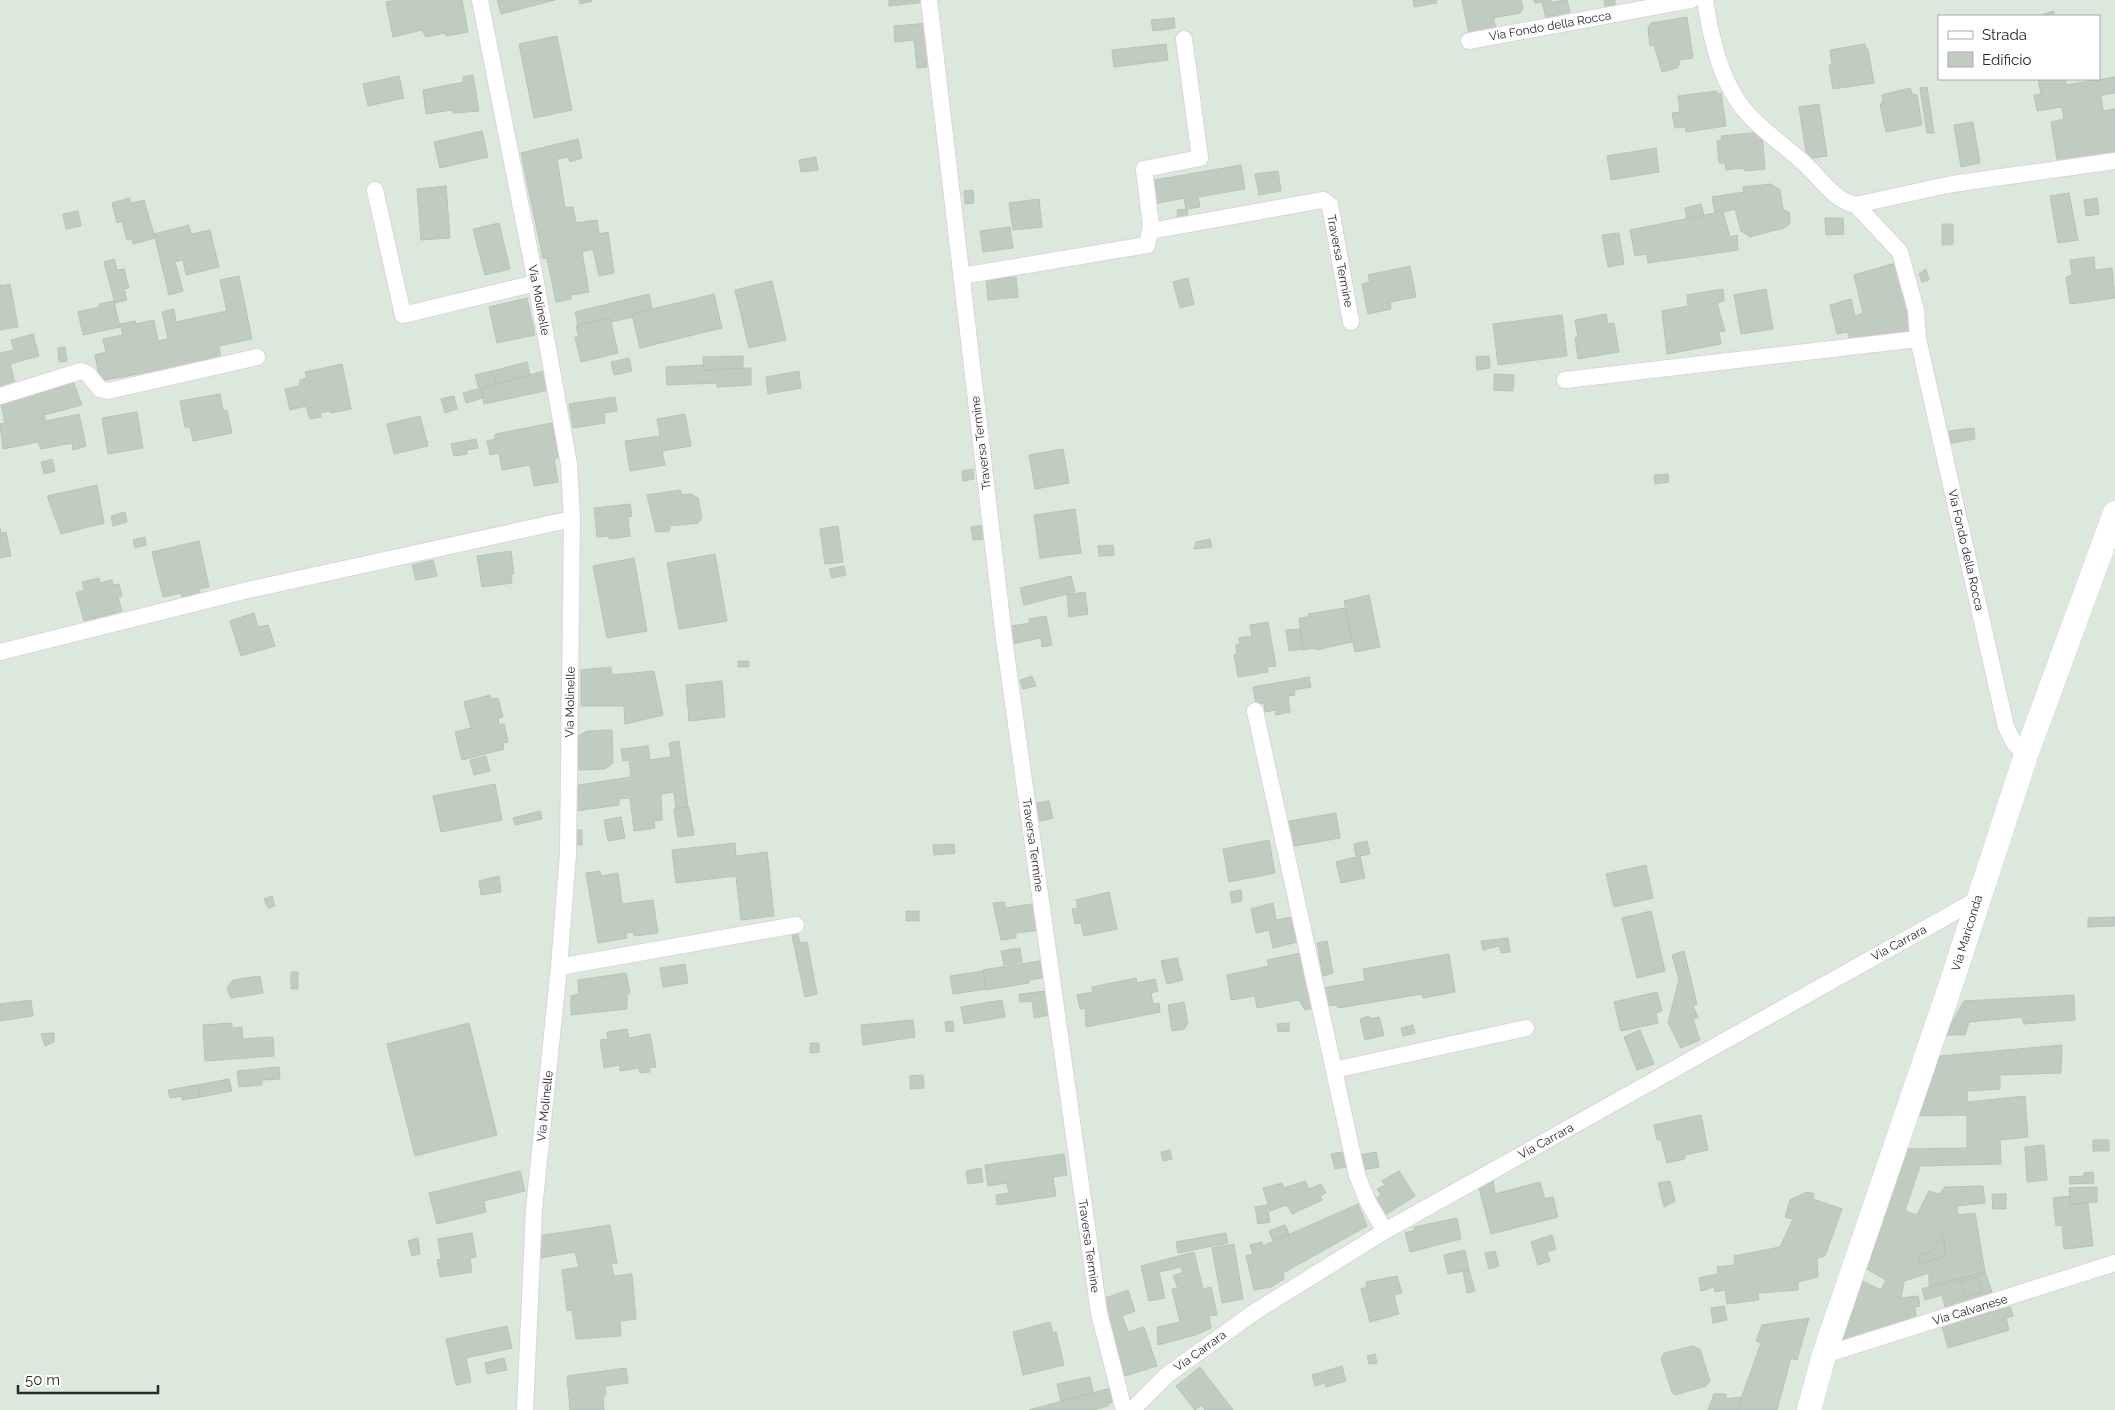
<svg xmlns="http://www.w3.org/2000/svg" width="2115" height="1410" viewBox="0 0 2115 1410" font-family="Raleway,sans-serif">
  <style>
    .building { fill: #c1ccc1; stroke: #b6c4b8; fill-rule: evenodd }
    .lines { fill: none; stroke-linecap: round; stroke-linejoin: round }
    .street-casing { stroke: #e0d1db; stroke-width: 18 }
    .secondary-casing { stroke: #e0d1db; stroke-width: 25 }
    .street { stroke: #fff; stroke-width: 16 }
    .secondary { stroke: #fff; stroke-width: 24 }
    .labels { text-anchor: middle; stroke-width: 5; stroke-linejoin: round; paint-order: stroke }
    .street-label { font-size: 12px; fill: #282828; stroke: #fff }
  </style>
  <rect width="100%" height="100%" fill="#dbe9dc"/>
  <path class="building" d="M397,0h65l6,32 -22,4 -1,-3 -19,4 -4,-7 -29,7 -7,-35z
    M497,0h58l-54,14z
    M579,0h13v1l-12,3z
    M889,0h38v2l-38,4z
    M1413,0h23l1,3 -23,4z
    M1462,0h59l2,8 -3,5 -27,5 3,10 -27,6z
    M1534,0h17l1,2 15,-2 3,12 -24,6 -4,-16 -7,1z
    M1604,0h11v5l-10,2z
    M2053,11l2,5h-17z
    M1687,17l6,41 -14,2v5l-2,3 -15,4 -8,-27 -4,1 -2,-18 3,-5z
    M1174,18l1,10 -22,3 -2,-11z
    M930,23l3,34 -7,1 1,9 -10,1 -3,-28 -19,2 -1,-16z
    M557,36l15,74 -38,8 -15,-74z
    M1166,44l2,16 -54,7 -2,-17z
    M1865,44l1,5h2l6,34 -41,6 -4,-24h3l-2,-15z
    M473,75l6,36 -26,2 -1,-3 -26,4 -3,-24 41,-8 -1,-5z
    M399,76l5,22 -36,8 -5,-22z
    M2115,77v16l-14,2 2,16 12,-2v48l-57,9 -7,-44 13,-3 -2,-12 -25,4 -3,-16 7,-1 -3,-15h27l1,6z
    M1927,87l7,46h-7l-7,-45z
    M1910,88l2,6 5,1 5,30 -36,7 -6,-27 3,-4 -1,-6z
    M1717,91v3l4,-1 5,33 -40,6 -1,-5 -10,1 -3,-15 8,-1 -2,-16z
    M1819,104l8,52 -20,3 -8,-52z
    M1973,122l7,41 -19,4 -7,-42z
    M482,131l6,26 -48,11 -6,-26z
    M1762,132l3,37 -20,2 -2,-3 -17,2 -1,-7h-6l-2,-22 5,-1 -1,-4z
    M578,139l4,19 -12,4 -2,-5 -11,2 8,49 8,-1 3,16 21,-3 2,14 9,-2 6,41 -15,3 -6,-27 -11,3 7,40 -18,3v4l-15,3 -9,-44 -4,1 -22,-106z
    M1656,148l3,24 -48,8 -4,-24z
    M816,157l2,13 -17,2 -2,-12z
    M1241,165l4,24 -47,8 2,10 -14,2 -2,-11 -31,6 -4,-23z
    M1278,171l3,20 -22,4 -4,-21z
    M1771,184l9,6 3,20 6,2 1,12 -6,4 -34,9 -9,-6 -6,-22 -12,3 7,25 7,-2 1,15 -90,13 -1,-9 -12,2 -5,-26 85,-17 -3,-16 32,-5 -1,-5z
    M446,186l4,52 -29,2 -4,-51z
    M973,190l1,13 -9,1 -1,-13z
    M2069,193l9,47 -20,3 -8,-47z
    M129,198l2,5 13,-3 11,38 -22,6 -1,-5 -5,1 -5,-19 -5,2 -5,-20z
    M2097,198l2,16 -13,2 -2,-16z
    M1039,199l3,28 -29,3 -4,-27z
    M1701,204l3,11 -17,4 -2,-11z
    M1187,209l1,12 -10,1 -1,-12z
    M78,211l3,15 -15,3 -3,-15z
    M1825,218h18l1,16 -18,1z
    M499,223l11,46 -25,6 -12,-46z
    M1942,224h11v20l-11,1z
    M189,225l2,9 19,-4 9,37 -33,8 -3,-15 -8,2 8,29 -14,4 -15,-61z
    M1010,227l3,21 -30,4 -3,-21z
    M1619,233l5,31 -16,3 -6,-32z
    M2094,257l1,13 17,-2 3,30 -45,6 -4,-27 6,-2 -2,-15z
    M114,259l3,11 7,-1 5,19 -5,1 3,11 -12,3 -11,-41z
    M1899,262l14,61 -5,8 -59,9 -1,-8 -11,2 -7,-29 21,-6 4,17 8,-3 -9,-38z
    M1410,266l6,31 -26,5 1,7 -23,5 -6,-30 8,-2 -2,-7z
    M1926,269l3,11 -7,2 -3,-8z
    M239,276l13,63 -33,7 2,14 -72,14 -1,-2 -48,9 -5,-26 11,-3 -3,-13 20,-4 -3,-11 15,-3 1,3 18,-4 4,21 10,-2 -6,-27 12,-3 2,13 51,-11 -7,-31z
    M1016,277l2,20 -30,3 -2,-21z
    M1188,278l6,26 -14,4 -7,-26z
    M772,281l14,59 -37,8 -14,-58z
    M0,284v2l10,-2 8,43 -18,3z
    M1723,289l1,12 -7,2 8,28 -6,1 2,12 -54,10 -5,-43 26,-5 -1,-11z
    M1766,289l7,40 -32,5 -7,-39z
    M649,294l3,15 -20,5 1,3 -22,5 -1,-4 -32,7 -3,-13z
    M714,294l8,34 -82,20 -8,-34z
    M527,298l8,37 -38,8 -8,-36z
    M114,301l6,26 -37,8 -5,-23 21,-5v-3z
    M1606,314l2,10 6,-1 5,29 -41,7 -3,-21 3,-1 -3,-17z
    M1562,315l5,41 -69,9 -5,-41z
    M610,318l8,35 -37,9 -6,-25h4l-3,-11z
    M33,334l6,22 -29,8 6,23 -16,5v-39l14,-3 -3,-10z
    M65,347l2,14 -8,1 -1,-14z
    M743,356v12l-39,2 -1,-13z
    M1489,356l1,12 -13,2 -1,-13z
    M629,358l3,13 -18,4 -3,-13z
    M527,362l3,13 -34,9 -4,-13z
    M342,364l9,45 -20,4 -2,-2 -9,2 1,4 -11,2 -4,-13 -16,4 -5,-21 14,-3 1,-6 7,-2 -2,-6z
    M703,365v5l48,-2v17l-34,2v-4l-50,2 -1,-18z
    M492,371l4,13 -17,5 -4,-14z
    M544,371l5,19 -65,14 -3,-16z
    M799,371l2,17 -33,6 -2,-17z
    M1494,374l20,1 -1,16 -19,-1z
    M73,381l9,24 -38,10 2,6 33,-7 7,32 -13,4 -1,-7 -31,6 -3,-7 -35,7 -3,-25 5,-1 -5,-23z
    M481,388l2,10 -17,5 -3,-10z
    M220,394l3,17 4,-1 5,23 -39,8 -3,-14h-5l-5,-26z
    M454,396l3,13 -12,4 -4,-14z
    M615,397l2,14 -13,2 1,10 -32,5 -4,-24z
    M137,412l6,36 -35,6 -6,-36z
    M685,414l6,32 -29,5 3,14 -35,6 -5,-30 35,-5 -3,-17z
    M420,416l8,30 -34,8 -7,-30z
    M552,423l6,35h-4l4,24 -24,4 -4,-21 -28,5 -3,-17 -9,2 -3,-14 8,-2v-5z
    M1974,428l1,11 -24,4 -2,-12z
    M476,439l2,9 -11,2v4l-13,2 -3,-12z
    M1063,449l6,34 -34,6 -6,-34z
    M52,459l3,12 -11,3 -3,-12z
    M973,469l1,10 -11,2 -1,-10z
    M1668,474l1,8 -14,2 -1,-9z
    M97,485l7,38 -43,11 -14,-38z
    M680,490l2,5 9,-1 7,4 4,20 -4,5 -28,3 -1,5 -13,1 -9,-37z
    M630,504l2,12 -4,1 2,19 -21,3v-3l-12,1 -3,-29z
    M1075,509l6,44 -41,5 -6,-43z
    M125,512l2,10 -14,4 -2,-10z
    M985,525l1,14 -13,1 -2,-13z
    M838,526l5,36 -18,2 -5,-35z
    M0,528l1,5 5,-1 5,24 -11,2z
    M145,537l1,8 -11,3 -2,-8z
    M1210,539l2,8 -18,2 2,-7z
    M199,541l10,46 -10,2 1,7 -17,4 -2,-7 -18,4 -11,-45z
    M1113,545l1,10 -15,1 -1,-10z
    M511,551l3,23h-3l1,9 -30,4 -5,-31z
    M715,554l12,67 -48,8 -12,-66z
    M634,558l13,73 -40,7 -14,-72z
    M433,560l4,16 -21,4 -4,-15z
    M844,566l2,9 -14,3 -3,-9z
    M1071,576l4,16 -51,13 -4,-17z
    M99,578l1,5 12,-3 1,5 6,-1 3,12 -4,1 4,14 -38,10 -8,-28 8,-3 -2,-8z
    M1085,592l3,22 -19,3 -2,-22z
    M1369,595l11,52 -25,5 -11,-51z
    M1345,608l7,34 -36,8v-2l-13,2 -4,-32 9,-1v-3z
    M254,613l4,14 10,-2 7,21 -34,10 -11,-35z
    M1046,616l6,29 -10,2 -1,-9 -30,6 -4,-17 22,-4v-4z
    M1268,622l8,44 -9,1 1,5 -30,5 -4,-22h3l-1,-10 4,-1 -1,-6 13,-2 -2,-11z
    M1300,629l3,20 -14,2 -3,-21z
    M738,661h11v6h-11z
    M611,667l1,8 42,-4 9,44 -38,9 -1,-18h-43v-36z
    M1032,676l4,10 -13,3 -3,-9z
    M1309,677l2,10 -17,3 1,5 -7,1 2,16 -14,3 -1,-5 -10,2 -1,-9 -8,1 -3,-17z
    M722,681l3,36 -36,4 -3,-36z
    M490,695l1,4 7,-1 5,19 -5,1 1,7 5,-1 4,18 -5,1 1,6 -42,11 -7,-28 16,-4 -7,-26z
    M612,730l1,33 -8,6 -26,1 -1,-34 9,-5z
    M679,741l9,66 -12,1 -2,-16 -13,2 1,26 -8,1 1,7 -21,3 -4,-33 -11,1v6l-44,6 -3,-25 59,-9 -2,-17 -6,1 -2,-12 27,-3 2,14 21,-3 -2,-14z
    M486,756l4,15 -16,4 -4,-15z
    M495,784l7,36 -61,12 -8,-36z
    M1049,801l4,17 -13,3 -3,-18z
    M689,807l5,28 -16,2 -4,-28z
    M540,811l2,8 -27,6 -2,-7z
    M1336,813l4,25 -51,9 -5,-25z
    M621,817l4,21 -17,3 -4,-21z
    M569,830h13v15l-13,-1z
    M1269,840l6,33 -46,9 -6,-33z
    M1367,841l3,13 -10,2 5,22 -24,5 -5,-21 20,-5 -2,-13z
    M735,843l1,13 31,-4 7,64 -33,4 -5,-44 -60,7 -4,-33z
    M954,844l1,9 -21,2 -1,-10z
    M1646,865l7,33 -39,9 -8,-33z
    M600,871l1,5 17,-3 4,31 31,-4 5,33 -24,3v-4l-8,1 1,5 -29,5 -12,-70z
    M499,876l2,16 -20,3 -2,-14z
    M1241,890l1,11 -10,2 -2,-11z
    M1109,892l8,37 -33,7 -3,-13 -6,1 -3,-15 6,-1 -2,-8z
    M272,896l3,10 -7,2 -4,-9z
    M1005,902v6l33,-5 3,27 -25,3v5l-15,2 -8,-37z
    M1273,903l3,17 15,-3 6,25 -24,6 -4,-18 -13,3 -5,-24z
    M906,911h13v10h-13z
    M1651,911l14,60 -28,7 -15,-60z
    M2115,917v9l-27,1v-9z
    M797,930l3,13 7,-1 10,52 -12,3 -14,-66z
    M1508,938l2,14 -9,1 -2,-7 -16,4 -2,-9z
    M1327,941l6,32 -10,3 -6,-33z
    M1020,948l2,14 -18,3 -3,-14z
    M1684,951l13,53 -4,2 5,11 -5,2 7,21 -19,8 -13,-26 11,-42 -7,-25z
    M1301,953l13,55 -9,2 -6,-10 -42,8 -2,-12 -24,4 -4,-25 42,-9 -2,-6z
    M1449,954l6,38 -32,6 -1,-4 -84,14v-3l-12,1 -3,-18 42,-7 -2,-12z
    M1177,958l6,22 -16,4 -6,-23z
    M1045,960l3,17 -19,3v3l-43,7 -3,-20z
    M685,964l3,19 -25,4 -3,-19z
    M983,971l3,18 -33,5 -3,-18z
    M291,972h7v17h-7z
    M626,973l4,19 -3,3v14l-56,6v-19l8,-2 -1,-14z
    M260,976l3,17 -32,5 -4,-10 6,-8z
    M1136,978l1,5 18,-4 3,12 -7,2 2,11 6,-1 1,9 -74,15 -1,-19 -5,1 -3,-14 16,-3 -1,-5z
    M1048,991l2,24 -16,3 -2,-17 -12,1 -1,-8z
    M1657,992l5,19 -6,2 2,10 -37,8 -7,-29z
    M2074,995l1,25 -51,4 -2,-7 -53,5 -4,13h-20l19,-34z
    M31,1000l2,16 -33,5v-17z
    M1002,1000l3,17 -41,7 -3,-17z
    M1184,1002l4,21 -4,6 -12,2 -4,-26z
    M1369,1016l1,3 9,-2 5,18 -19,5 -5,-21z
    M913,1020l2,17 -52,8 -2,-20z
    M953,1021l1,10 -8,1 -1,-10z
    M232,1023v5l10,-1 1,12 30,-2 1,19 -69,5 -2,-36z
    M469,1023l28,112 -82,21 -28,-112z
    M1289,1023v8l-11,1 -1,-8z
    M1413,1025l2,8 -12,3 -2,-8z
    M627,1029l2,9 21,-4 6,33 -7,1 1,4 -10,1 -1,-5 -19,3v-6l-16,3 -4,-28 8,-1 -1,-7z
    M1640,1030l14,34 -17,6 -13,-33z
    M54,1033v9l-9,4 -4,-12z
    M810,1043h9v9l-9,1z
    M2062,1045l-1,28 -61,2v14l-33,2v11l58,-6 3,41 -28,3 1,24 -81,2 -15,45 12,4 12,-24 11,3 5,-7 38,-1 2,17 -28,3 1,9 17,-2 10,59 -56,15v-14l-25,8 -3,17 17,-2 2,10 -5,1 2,17 -76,17 -5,-2 26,-58 19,9 5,-10 -21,-12 38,-119 64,-1v-33l-54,1 27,-60zM1943,1233l3,23 -27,8v-9l14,-4z
    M279,1067l1,12 -18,1v5l-23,2 -2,-16z
    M923,1075l1,13 -14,1v-13z
    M229,1079l3,12 -32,6 -3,-12z
    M197,1085l3,12 -18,3v-4l-12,2 -2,-8z
    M1701,1115l7,35 -23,5v4l-18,4 -6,-23h-4l-3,-15z
    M2093,1140h16v11h-16z
    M2044,1145l3,35 -20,2 -2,-35z
    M1170,1150l2,9 -9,2 -2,-9z
    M1348,1151l3,15 -16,3 -4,-15z
    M1376,1152l3,15 -17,3 -2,-15z
    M1064,1154l3,21 -14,2 3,19 -59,9 -1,-10 13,-2 -2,-10 -19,3 -3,-21z
    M981,1168l2,14 -15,2 -2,-13z
    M520,1171l5,20 -41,10 2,11 -49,12 -8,-31z
    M1399,1171l16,25 -33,21 -10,-16 9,-6 -4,-6 8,-4 -3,-4z
    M2093,1172l1,11 -24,1 -1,-7 15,-1v-3z
    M1493,1180l2,14 45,-12 5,17 8,-2 5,20 -67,17 -13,-50z
    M1305,1181l4,8 12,-5 5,9 -6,3 2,4 -30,14 -5,-9 -17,6 -7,-23 19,-5 2,5z
    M1670,1181l5,20 -11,6 -6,-24z
    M2097,1187v15l-26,2 -2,-16z
    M1807,1192l7,2 -1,5 29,10 -17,47 -8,2 1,19 -20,5v8l-40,3 1,7 -32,4 -2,-14 -10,2 -1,-5 -13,4 -2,-13 19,-4 -1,-7 18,-2 -1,-9 46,-9 13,-28 -8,-2 5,-17z
    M1992,1194h14v15h-13z
    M2070,1196v8l18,-1 5,43 -29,3 -2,-24 -6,1 -3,-28z
    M1358,1204l9,22 -84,47 1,6 -13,8 -17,3 -8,-34 7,-2 -3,-9 12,-3 1,4z
    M1267,1205l3,17 -12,2 -3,-17z
    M1457,1218l4,21 -51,13 -5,-19 10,-3 -1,-3z
    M610,1225l7,38 -6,1 3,12 18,-2 4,45 -16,2 1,15 -45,3 -4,-29 -5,1 -5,-41 17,-3 -4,-15 -35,6 -2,-22z
    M1285,1225l4,9 -16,7 -4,-10z
    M472,1233l4,24 -6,1 2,14 -32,5 -3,-17 4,-1 -3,-20z
    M1226,1233l2,10 -50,10 -2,-11z
    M1943,1233l3,23 -27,8v-9l14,-4z
    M1552,1235l4,14 -9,3 3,9 -12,4 -7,-23z
    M418,1238l2,16 -8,2 -4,-15z
    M1234,1244l9,55 -21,4 -10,-55z
    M1465,1250l4,20 -21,4 -4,-19z
    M1495,1251l4,15 -10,3 -4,-16z
    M1194,1252l9,37 8,-2 6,28 -8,1 2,12 -16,7 -37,10 -1,-18 23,-5 -8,-33 6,-1 -5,-12 10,-4 -2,-5 -22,5 6,26 -16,3 -8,-35z
    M1469,1270l6,21 -8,2 -4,-22z
    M1985,1272l8,23 -46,18 -5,-18 -17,5 -3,-11zM1977,1277l5,15 -17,5 -5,-15z
    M1397,1276l5,17 -8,2 5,19 -29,8 -9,-33 6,-2 -1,-5z
    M1977,1277l5,15 -17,5 -5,-15z
    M1128,1290l7,21 -13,5 6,16 16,-5 13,39 -32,10 -23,-77z
    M1724,1306l3,14 -14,3 -2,-15z
    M2010,1307l3,9 -7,2 3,12 -61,18 -6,-22z
    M1809,1318l-12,42 -6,-2 -14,52h-40l24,-67 -5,-2 6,-16z
    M1050,1322l3,11 3,-1 8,33 -41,10 -10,-43z
    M507,1326l5,22 -46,10 5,24 -15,3 -10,-46z
    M1693,1346l7,3 10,33 -4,4 -31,9 -3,-3 -11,-33 3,-6z
    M1375,1354l2,9 -8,1 -2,-8z
    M504,1358l3,12 -20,4 -2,-11z
    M1342,1366l4,15 -20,6 -1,-4 -10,3 -3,-11z
    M1200,1367l33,43h-28l-4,-5 -6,5 -19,-24z
    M626,1368l2,15 -23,3 1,8 -3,3 1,13h-34l-3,-34z
    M1090,1377l3,16 -32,8 -4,-17z
    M1111,1388l3,12 -7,6 -13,4h-65z
    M1714,1394h12v5l15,-2 -4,13h-29z"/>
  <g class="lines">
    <g class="street-casing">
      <path id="street" d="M480,0l56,283 33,181 3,55 -4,335 -9,113 -25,242 -9,201
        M929,0l76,646 94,667 25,97
        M1705,0c6,38 16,85 43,114 17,19 39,33 58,51 14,13 29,36 50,40l96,-21 163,-23
        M1469,41l222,-41
        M375,190l28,125 133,-32
        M1856,205l44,47 16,58 2,29
        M1150,231l173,-31 7,5 21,117
        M961,276l186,-31 4,-19 -7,-57 56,-11 -16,-119
        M1565,380l353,-41 88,388 8,16 12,12
        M0,396l81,-25 7,3 12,15 8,2 149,-34
        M0,652l248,-62 324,-71
        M1255,711l102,464 11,27 17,29
        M559,967l237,-42
        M1334,1070l192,-42
        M1824,1355l291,-92
        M1132,1410l35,-35 86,-62 132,-82 593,-332"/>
    </g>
    <g class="secondary-casing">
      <path id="secondary" d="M1809,1410l15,-55 126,-368 76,-232 89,-242"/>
    </g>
    <use href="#street" class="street"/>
    <use href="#secondary" class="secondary"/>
  </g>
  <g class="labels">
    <g class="street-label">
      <text transform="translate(1550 26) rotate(-10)" y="4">Via Fondo della Rocca</text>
      <text transform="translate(1340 261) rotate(79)" y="4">Traversa Termine</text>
      <text transform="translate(539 300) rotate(79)" y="4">Via Molinelle</text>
      <text transform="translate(981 443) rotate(-97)" y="4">Traversa Termine</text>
      <text transform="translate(1966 550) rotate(77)" y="4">Via Fondo della Rocca</text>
      <text transform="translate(570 702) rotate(-89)" y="4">Via Molinelle</text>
      <text transform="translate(1033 845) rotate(82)" y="4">Traversa Termine</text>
      <text transform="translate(1967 933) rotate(-73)" y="4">Via Mariconda</text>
      <text transform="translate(1899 943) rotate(-29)" y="4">Via Carrara</text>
      <text transform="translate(545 1106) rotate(-84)" y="4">Via Molinelle</text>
      <text transform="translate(1546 1141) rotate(-29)" y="4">Via Carrara</text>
      <text transform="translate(1089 1246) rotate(82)" y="4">Traversa Termine</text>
      <text transform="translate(1970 1310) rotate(-17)" y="4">Via Calvanese</text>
      <text transform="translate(1200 1351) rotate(-36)" y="4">Via Carrara</text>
    </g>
  </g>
  <rect x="1938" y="15" width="162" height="65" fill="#ffffff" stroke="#a9a9a9"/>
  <rect x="1948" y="31" width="25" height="8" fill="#ffffff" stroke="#a9a9a9"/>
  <text x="1982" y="40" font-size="15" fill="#282828">Strada</text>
  <rect x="1948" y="52" width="25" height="15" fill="#c1ccc1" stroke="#a9a9a9"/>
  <text x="1982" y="65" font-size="15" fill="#282828">Edificio</text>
  <path d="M18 1385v8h140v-8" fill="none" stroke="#282828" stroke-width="2.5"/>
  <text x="25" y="1385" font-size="15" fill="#282828" stroke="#ffffff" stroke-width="4" paint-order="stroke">50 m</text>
</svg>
